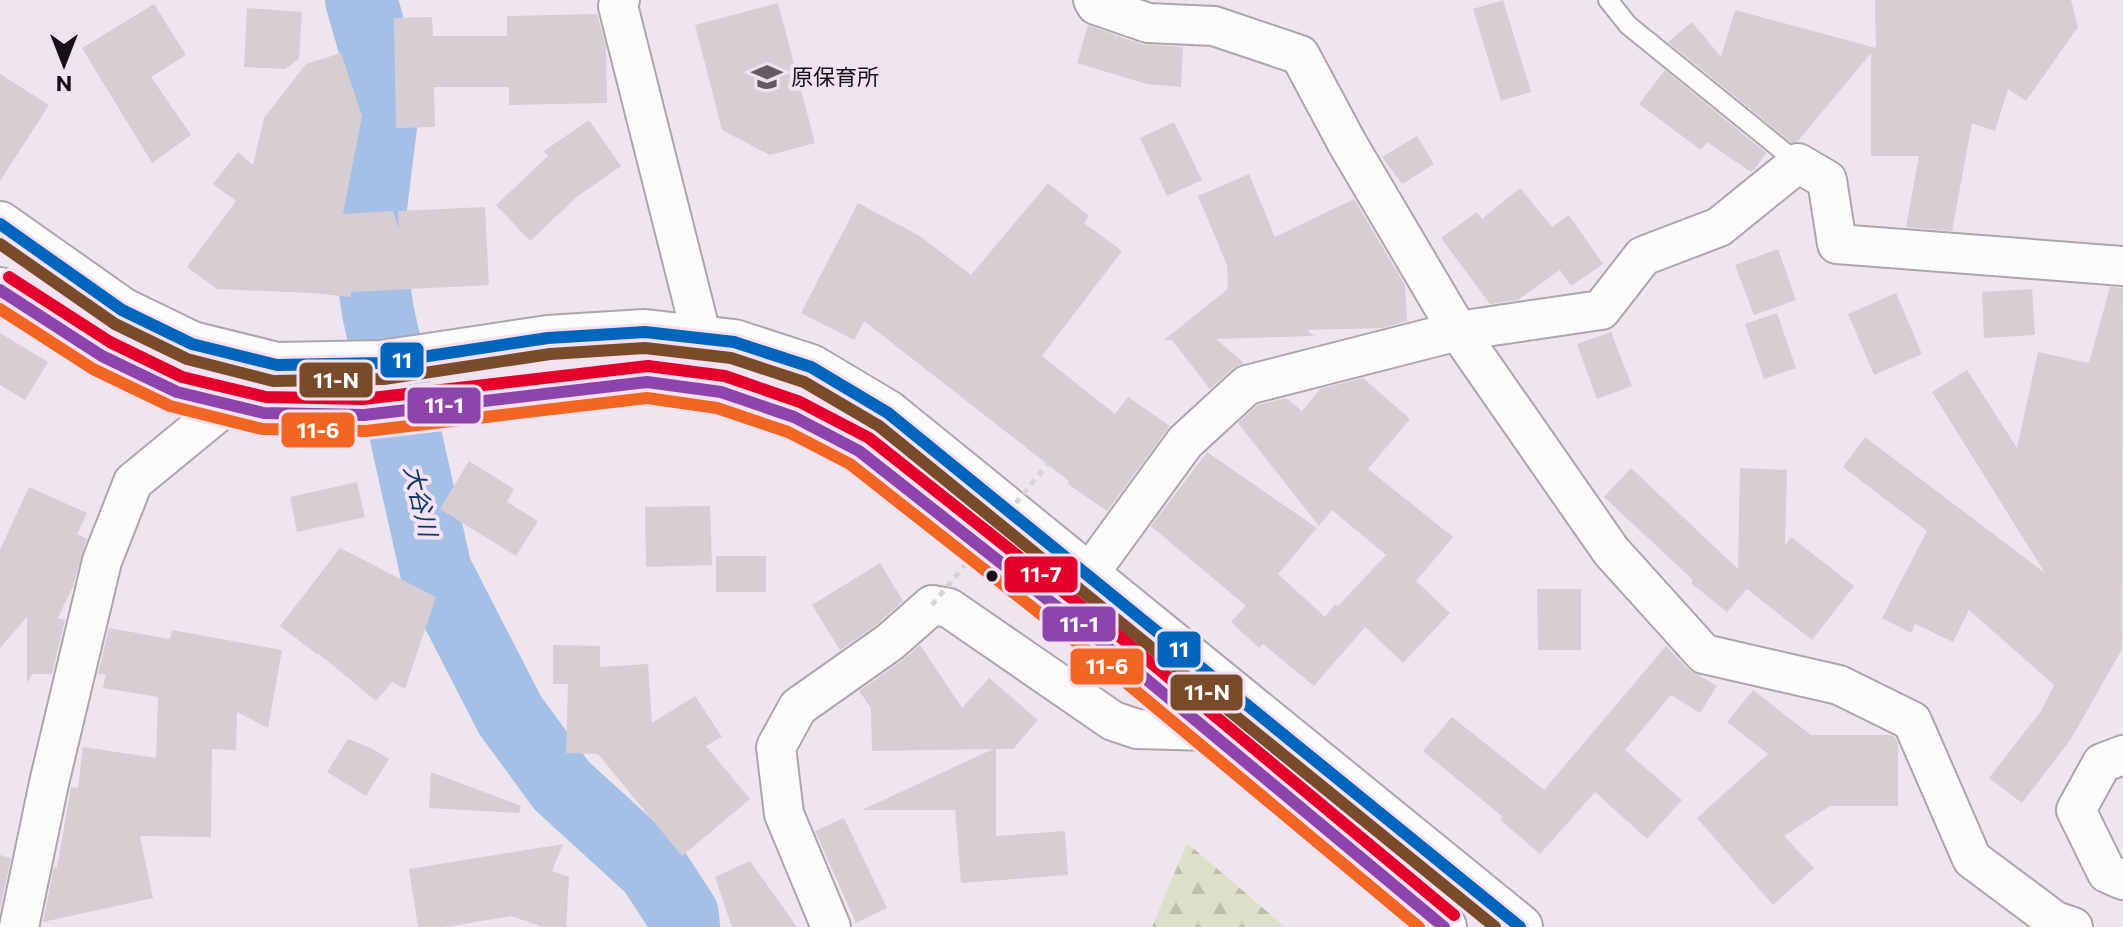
<svg xmlns="http://www.w3.org/2000/svg" width="2123" height="927" viewBox="0 0 2123 927" font-family="Commissioner,'Noto Sans JP',sans-serif">
  <style>
    .forest { fill: url(#forest-firs) }
    .lines { fill: none; stroke-linecap: round; stroke-linejoin: round }
    .river { stroke: #a4c0e6; stroke-width: 72 }
    .building { fill: #d7ced4 }
    .service-casing { stroke: #aca5ac; stroke-width: 22 }
    .minor-casing { stroke: #aca5ac; stroke-width: 42 }
    .tertiary-casing { stroke: #aca5ac; stroke-width: 48 }
    .service { stroke: #fcfbfc; stroke-width: 18 }
    .minor { stroke: #fcfbfc; stroke-width: 38 }
    .tertiary { stroke: #fcfbfc; stroke-width: 44 }
    .path-bridge { stroke: #d6d4d6; stroke-width: 5; stroke-dasharray: 6 6; stroke-linecap: butt }
    .bus-1-casing { stroke: #f2e1f1; stroke-width: 18 }
    .bus-2-casing { stroke: #f2e1f1; stroke-width: 18 }
    .bus-3-casing { stroke: #f2e1f1; stroke-width: 18 }
    .bus-4-casing { stroke: #f2e1f1; stroke-width: 18 }
    .bus-5-casing { stroke: #f2e1f1; stroke-width: 18 }
    .bus-1 { stroke: #0065bd; stroke-width: 12 }
    .bus-2 { stroke: #7a4b2a; stroke-width: 12 }
    .bus-3 { stroke: #8e44ad; stroke-width: 12 }
    .bus-4 { stroke: #f26522; stroke-width: 12 }
    .bus-5 { stroke: #e4002b; stroke-width: 12 }
    .bus-dot { fill: #171116; stroke: #f2e1f1; stroke-width: 3 }
    .labels { text-anchor: middle; stroke-width: 8; stroke-linejoin: round; paint-order: stroke }
    .poi-label { font-size: 22px; fill: #171116; stroke: #f2e1f1; text-anchor: start }
    .water-label { font-size: 24px; font-style: italic; fill: #0b3766; stroke: #f2e1f1 }
    .line-badge { stroke: #f2e1f1; stroke-width: 3 }
    .badge-label { font-size: 22px; text-anchor: middle; font-weight: bold; fill: #fff }
  </style>
  <defs>
    <pattern id="forest-firs" width="22" height="20" patternUnits="userSpaceOnUse" patternTransform="scale(2)"><rect width="22" height="20" fill="#dde0c9"/><path d="M5 1l3.5 6h-7zM16 11l3.5 6h-7z" fill="#bdbfac"/></pattern>
  </defs>
  <rect width="100%" height="100%" fill="#eee5ee"/>
  <path class="forest" d="M1187,843l98,84h-133z"/>
  <g class="lines">
    <path class="river" d="M361,0l25,86 -19,154 11,72 58,259 74,144 52,71 91,83 30,46 1,12"/>
  </g>
  <path class="building" d="M1503,0l28,92 -30,9 -28,-92z
    M1875,0h196l7,27 -52,74 -18,-12 -13,42 -23,-8 -20,108 -46,-4 13,-71h-48v-103l-73,88 -6,2 -124,-101 24,-20 29,35 14,-47 141,38z
    M778,3l37,140 -45,12 -48,-25 -27,-105z
    M154,4l32,51 -35,22 40,58 -39,28 -70,-115z
    M247,8l55,4 -3,47 -14,10 -41,-2z
    M597,14l9,32 1,57 -98,2v-18h-75l1,40 -39,1 -2,-110 38,-1 1,19h74v-20z
    M1088,25l53,19 42,3 -2,40 -34,-3 -70,-21z
    M341,53l21,63 -19,98 50,-3 6,19 -1,-19 87,-4 4,78 -138,7v5l-40,-4 -94,-4 -30,-22 49,-66 -23,-17 25,-32 15,13 11,-47 42,-54z
    M1665,70l101,83 -12,17 -3,2 -44,-30 -6,8 -62,-46z
    M0,74l49,31 -49,76z
    M589,120l32,46 -43,30 -48,45 -34,-36 52,-49 -4,-5z
    M1174,122l28,58 -35,16 -27,-58z
    M1417,136l17,28 -32,20 -20,-27z
    M1249,174l26,63 79,-38 51,86 2,36 -25,7 -75,2 7,6 -98,3 28,24 -12,6 -22,20 -38,-49h-8l64,-51 -1,-24 -29,-69z
    M1048,183l41,33 -5,7 38,28 -80,105 73,58 13,-17 42,29 -63,85 -39,-27 1,-3 -205,-160 -10,19 -53,-27 57,-110 62,33 51,39z
    M1520,188l32,39 17,-12 34,49 -32,22 -11,-16 -42,30 -28,4 -49,-66 36,-26 5,7z
    M1778,249l18,51 -42,15 -19,-50z
    M2110,287l13,1 -1,361 -51,90 -49,64 -33,-25 52,-67 13,-26 -85,-75 -16,32 -38,-18 -4,9 -29,-15 45,-87 -84,-64 22,-30 180,136 -113,-181 35,-22 50,78 21,-96 51,11z
    M2032,289l3,46 -51,3 -2,-46z
    M1896,293l26,61 -48,21 -26,-61z
    M1777,313l19,55 -32,11 -19,-55z
    M1611,332l21,54 -35,13 -20,-55z
    M0,333l48,29 -23,38 -25,-15z
    M1363,378l47,41 -42,50 85,68 -37,44 34,32 -47,50 -38,-36 -51,59 -51,-42 -4,4 -28,-26 15,-16 -95,-80 56,-74 110,76 -39,46 47,43 10,-13 3,2 48,-51 -54,-45 -13,16 -81,-103 20,-18 28,-7 16,13 18,-22z
    M469,461l45,28 -7,13 31,19 -22,35 -76,-47z
    M1631,468l107,101 2,-101 47,2 -2,75 6,-8 63,49 -42,54 -65,-51 -20,23 -36,-29 2,-3 -89,-83z
    M357,482l8,35 -68,15 -7,-35z
    M29,487l58,26 -10,21 10,5 -14,47 -15,32 7,2 -13,54h-20l-5,10v-67l-27,31v-98z
    M710,506l2,59 -66,2 -1,-60z
    M340,548l96,49 -31,92 -13,-7 -16,19 -57,-47 -1,1 -38,-29z
    M716,556h50v36h-50z
    M880,563l23,38 -27,24 -36,25 -28,-45z
    M1537,589h44v61h-43z
    M109,628l61,11 2,-9 110,20 -14,78 -31,-16 -1,38 -24,-1 -1,88 -71,-1 13,62 -110,24 11,-55 3,1 14,-81 7,1 5,-41 73,11 2,-61 -55,-9 3,-14h-8z
    M553,645l47,1v21l48,-3 4,59 43,-27 27,41 -16,9 44,53 -68,57 -84,-102 -32,-1 2,-69h-15z
    M920,645l42,63 27,-30 49,42 -25,29h-17v87l69,-5 3,44 -107,8 -6,-73h-93l131,-61 -121,2 -1,-43 -12,-17 44,-31z
    M1666,646l22,23 29,17 -17,27 -29,-18 -46,55 57,50 -35,39 -52,-47 -55,62 -40,-34 3,-3 -80,-66 29,-34 92,73z
    M1753,690l58,45h79l5,2 3,7v62h-68l-46,30 30,32 -41,37 -76,-87 71,-64 -41,-32z
    M348,739l23,9 18,11 -23,37 -39,-24z
    M431,772l90,34 -2,7 -90,-5z
    M844,818l43,90 -31,15 -41,-92z
    M563,844l-11,27 17,6 -3,50h-23l-32,-11 -66,11h-27l-9,-58z
    M0,855l11,3 -11,52z
    M750,861l47,66h-65l-17,-50z"/>
  <g class="lines">
    <g class="service-casing">
      <path id="service" d="M1608,0l20,25 170,138"/>
    </g>
    <g class="minor-casing">
      <path id="minor" d="M620,0l-2,6 84,332
        M1093,0l3,5 52,18 66,3 86,29 47,88 111,188 153,220 93,103 135,31 73,36 60,138 83,62 18,6
        M306,401l39,-3 48,-24
        M1088,575l97,-133 62,-57 211,-54 143,-21 42,-54 76,-29 79,-64 29,17 10,64 286,22
        M2123,755l-21,8 -26,47 31,63 16,7
        M19,927l30,-144 53,-222 31,-79 95,-78 24,-1
        M831,927l-47,-113 -8,-67 22,-40 92,-65 42,-37 17,3 164,113 24,8 72,2"/>
    </g>
    <g class="tertiary-casing">
      <path id="tertiary" d="M0,224l122,86 70,34 85,21 105,-2 166,-25 97,-6 89,10 77,25 77,46 632,514
        M0,290l102,66 75,36 87,21 100,2 283,-33 74,10 73,25 65,34 245,193 340,283"/>
    </g>
    <use href="#service" class="service"/>
    <use href="#minor" class="minor"/>
    <use href="#tertiary" class="tertiary"/>
    <path class="path-bridge" d="M932,605l120,-146"/>
    <g class="bus-1-casing">
      <path id="bus-1" d="M0,224l122,86 70,34 85,21 105,-2 166,-25 97,-6 89,10 77,25 77,46 632,514"/>
    </g>
    <g class="bus-2-casing">
      <path id="bus-2" d="M0,244l115,80 72,35 86,22 111,-2 166,-25 95,-6 86,10 73,24 75,44 616,501"/>
    </g>
    <g class="bus-3-casing">
      <path id="bus-3" d="M0,290l102,66 75,36 87,21 100,2 283,-33 74,10 73,25 65,34 245,193 340,283"/>
    </g>
    <g class="bus-4-casing">
      <path id="bus-4" d="M0,309l93,60 77,37 92,23 104,2 281,-33 70,10 71,24 62,32 244,192 325,271"/>
    </g>
    <g class="bus-5-casing">
      <path id="bus-5" d="M9,277l101,65 72,35 84,20 97,2 285,-33 77,10 75,26 69,36 245,194 340,283"/>
    </g>
    <use href="#bus-1" class="bus-1"/>
    <use href="#bus-2" class="bus-2"/>
    <use href="#bus-3" class="bus-3"/>
    <use href="#bus-4" class="bus-4"/>
    <use href="#bus-5" class="bus-5"/>
  </g>
  <defs>
    <g id="school-bare" transform="scale(2.4)"><path d="M0-5L7-2L0 1L-7-2ZM-4 1L0 2.5L4 1V4Q0 6-4 4Z" fill="#625b62" stroke="#f2e1f1" stroke-width="2.5" paint-order="stroke"/></g>
  </defs>
  <g fill-rule="evenodd">
    <use href="#school-bare" x="767" y="77"/>
  </g>
  <circle class="bus-dot" cx="992" cy="576" r="7"/>
  <g class="labels">
    <g class="poi-label">
      <text x="791" y="85">原保育所</text>
    </g>
    <g class="water-label">
      <text transform="translate(420 501) rotate(77)" y="8">大谷川</text>
    </g>
  </g>
  <g class="line-badge">
    <rect x="379" y="341" width="46" height="38" rx="8" fill="#0065bd"/>
    <rect x="298" y="361" width="76" height="38" rx="8" fill="#7a4b2a"/>
    <rect x="406" y="386" width="76" height="39" rx="8" fill="#8e44ad"/>
    <rect x="280" y="411" width="76" height="38" rx="8" fill="#f26522"/>
    <rect x="1003" y="555" width="76" height="39" rx="8" fill="#e4002b"/>
    <rect x="1041" y="605" width="76" height="38" rx="8" fill="#8e44ad"/>
    <rect x="1156" y="630" width="46" height="39" rx="8" fill="#0065bd"/>
    <rect x="1069" y="647" width="76" height="39" rx="8" fill="#f26522"/>
    <rect x="1169" y="673" width="75" height="39" rx="8" fill="#7a4b2a"/>
  </g>
  <g class="badge-label">
    <text x="402" y="368">11</text>
    <text x="336" y="388">11-N</text>
    <text x="444" y="413">11-1</text>
    <text x="318" y="438">11-6</text>
    <text x="1041" y="582">11-7</text>
    <text x="1079" y="632">11-1</text>
    <text x="1179" y="657">11</text>
    <text x="1107" y="674">11-6</text>
    <text x="1207" y="700">11-N</text>
  </g>
  <g transform="translate(64 64) rotate(180)" stroke="#f2e1f1" stroke-width="6" paint-order="stroke">
  <path d="M0-6L14 30L0 20L-14 30Z" fill="#171116"/>
  <text y="-12" font-size="22" font-weight="bold" text-anchor="middle" fill="#171116">N</text>
  </g>
</svg>
